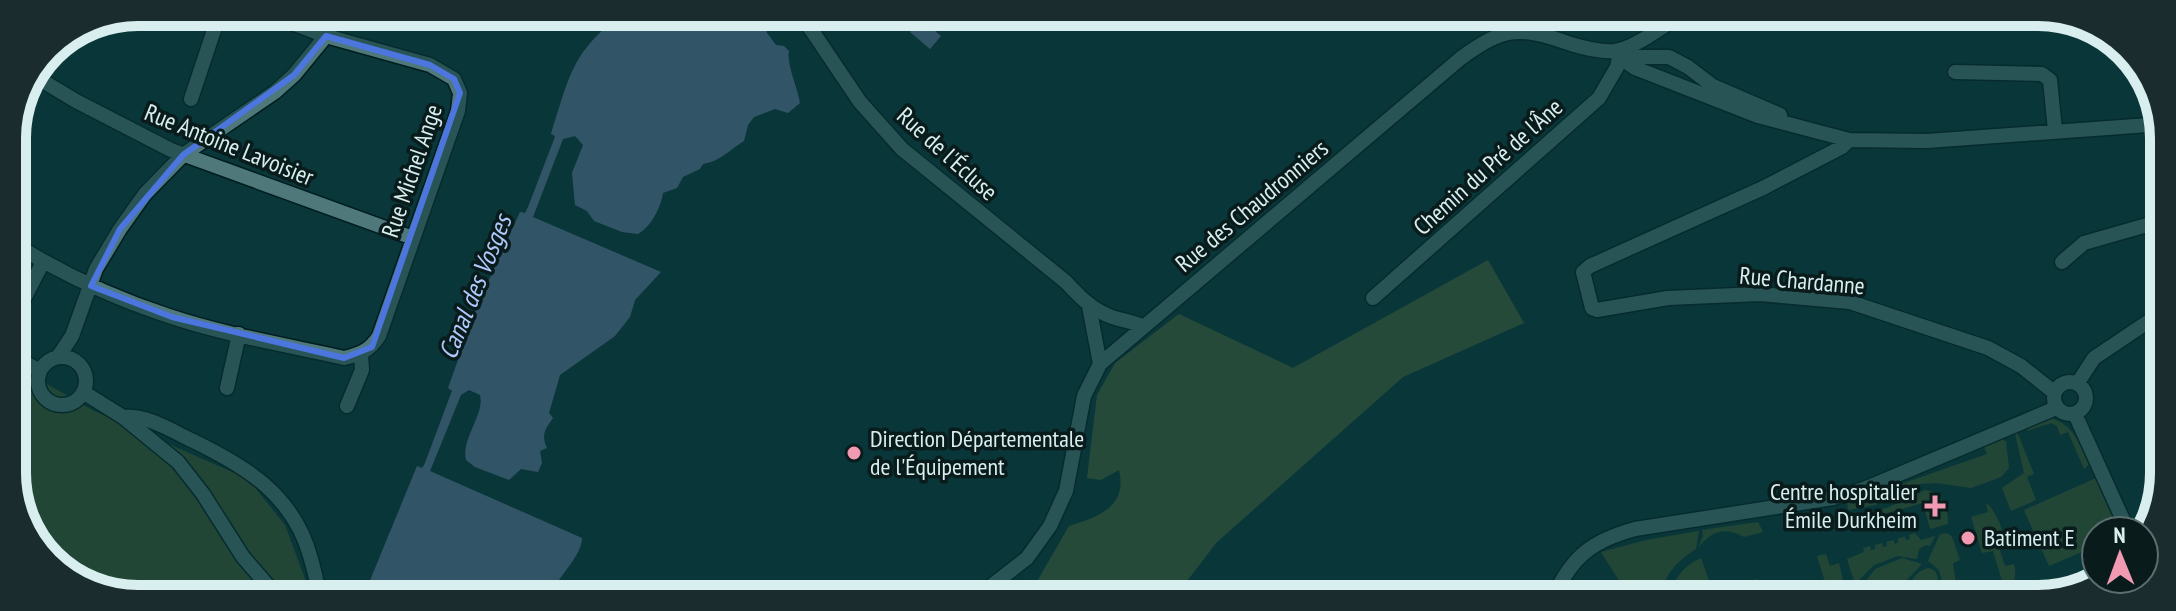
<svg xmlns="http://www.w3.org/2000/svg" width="2176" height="611" viewBox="0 0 2176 611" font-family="'PT Sans Narrow',sans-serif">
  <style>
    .green { fill: #425934 }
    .forest { fill: #4b633d }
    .water { fill: #6578a0 }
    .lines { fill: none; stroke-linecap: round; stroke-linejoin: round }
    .minor-casing { stroke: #001d1f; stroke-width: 17 }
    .minor { stroke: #4e787a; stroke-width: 14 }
    .marked { fill: none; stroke: #4c76de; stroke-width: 6; stroke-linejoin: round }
    .poi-dot { fill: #f19ab2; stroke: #0a1b1c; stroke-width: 3 }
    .labels { text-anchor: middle; stroke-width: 7; stroke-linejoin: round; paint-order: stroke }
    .street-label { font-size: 24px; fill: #d8eeef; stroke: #0a1b1c }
    .poi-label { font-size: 24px; fill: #d8eeef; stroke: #0a1b1c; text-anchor: start }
    .water-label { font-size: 26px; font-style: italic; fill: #b0c9fc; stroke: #0a1b1c }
    .rim { fill: none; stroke: #d8eeef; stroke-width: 10 }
  </style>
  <rect width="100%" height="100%" fill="#0a3739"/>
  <path class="green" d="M14,365l80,46 154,68 37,46 26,70h-205l-57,-33 -34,-64z
    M2050,418c22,5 31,27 39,46l-5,5 -16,-37 -8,3 -3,-9 -6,-3 -24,8 1,-3z
    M2017,432l17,42 -7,3 9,23 -25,11 -9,-23 22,-15 -9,-40z
    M2001,439l5,2 3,27 -8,9 -30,11 -35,-5 -16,1 -45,21 -27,5 -1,-7 140,-49 -3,-7z
    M2096,478l23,53h-23v15l-47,20 -25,-56z
    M1925,490c18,2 23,18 23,34l-18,5 -7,-26 -81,23 -1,-8 46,-10z
    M1986,503c7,4 17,24 17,34l-7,2 9,27 9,-2c3,10 1,21 -9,27l-12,-40 -11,2 -11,-36 17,-5z
    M1758,522l5,10 -19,5c-19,-11 -33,-6 -46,11l5,-12 -1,-6z
    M1699,531l-3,18c-21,13 -31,26 -37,49h-29l-29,-46 45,-12z
    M1915,533l6,7 14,-4 -5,10 -4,-1 -7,4 -2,10 -19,-3 -24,9 -15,15 -5,1 -7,-22 17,-7 -1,-4 7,-2 1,4 4,-1v-4l7,-2 1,4 4,-1 -1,-4 7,-2 2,4 3,-2v-4l7,-1 1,3 4,-1 -1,-4z
    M1947,533l5,4 8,23 -7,3 5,36h-12l3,-10 -7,-8 -3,-11 -11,-9 12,-27z
    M1826,554l4,12 9,-3 8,35h-17l-13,-42z
    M1701,558l12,34 44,-13 5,18 -92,1c3,-19 13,-32 31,-40z
    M1902,558l20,6 -17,18 -2,12 5,4h-47l3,-6 -5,-2 16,-21z
    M1929,568l6,3 3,7 -5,14 -17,-2 -10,3c2,-10 12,-24 23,-25z"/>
  <path class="forest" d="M1488,260l36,63 -121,54 -187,166 -41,54h-147l41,-71c29,-9 59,-19 50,-56l-18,10 -14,-2 10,-83 18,-32 64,-49 114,54z"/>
  <path class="water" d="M623,13h139l5,20 9,12 8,1 5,5c-3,12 9,38 11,52l-12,10 -13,-4 -21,8 -6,8 -4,16c-15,9 -23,20 -41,23l-3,5 -17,8 -6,11 -14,5c-2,14 -12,34 -25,41l-16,-2 -28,-11 -7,-10 -12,-6 -3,-32 11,-28 -8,-9 -12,3 -30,78 128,55 -26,28 -5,17 -15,19 -55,39 -11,38 4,5c-8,11 -12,17 -6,30l-7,3 2,12 -4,9 -17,-3 -12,11 -34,-13 -9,-7c-5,-22 19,-45 14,-65l-11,-5 -8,5 -31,76 152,67c0,18 -25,40 -33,58l-185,-1 53,-129 5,2 3,-5 25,-67 2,-5 -4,-3 30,-84 42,-92 5,1 3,-6 25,-65 2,-6 -4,-2c19,-59 20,-81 72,-121z
    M921,19l20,17 -11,13 -20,-17z"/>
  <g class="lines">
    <g class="minor-casing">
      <path id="minor" d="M800,13l60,89 42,47 164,133c14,15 26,28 46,35 11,4 21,4 31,10
        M1618,51l1,6 16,11 123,48 91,24 78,1 235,-17
        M1955,72l87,2 8,6 5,50
        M36,77l40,24 95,49 242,88
        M191,99l29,-87
        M1849,140l-7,7 -79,41 -173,78 -7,6 9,36 5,2 71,-12 91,-4 91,8 138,46 33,18 34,27
        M13,243c49,31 101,55 156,73 57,19 118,29 175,42 17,-4 26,-8 35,-22l79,-225 2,-18 -6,-14 -24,-14 -104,-29 -63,-24
        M2062,262l22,-19 77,-22
        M1373,298l226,-200 18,-31 2,-10h50l19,10 25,19 67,29
        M1089,306l11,58
        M13,320l30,-58
        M14,357l26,14
        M58,357l14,-21 24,-67 24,-40 25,-35 38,-39 92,-63 19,-17 32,-39 13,-24
        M38 381a24 24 0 1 1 48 0a24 24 0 1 1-48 0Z
        M2054 398a16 16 0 1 1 32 0a16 16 0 1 1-32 0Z
        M2077,384l17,-26 67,-45
        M227,388l12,-54
        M83,392l40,25 55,45 25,32 40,63 33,38
        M347,406l15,-36 -1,-16
        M2075,414l53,117
        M123,417c23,-2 44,11 64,21 57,27 107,56 124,121 3,12 7,23 7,36
        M977,597l50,-39 23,-32 16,-35 18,-95 16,-32 361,-306c44,-32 59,-32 110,-14 13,4 28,8 43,7 18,-2 50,-24 65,-36
        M1553,598c19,-42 39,-57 82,-69l198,-31 31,-9 192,-81"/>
    </g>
    <use href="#minor" class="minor"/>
  </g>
  <path d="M0 0H2176V611H0ZM326,36l104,29 24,14 6,14 -88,254 -28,11 -172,-41 -81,-31 29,-57 63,-74 111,-80z" fill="#0a3739" fill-opacity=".55" fill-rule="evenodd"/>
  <path class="marked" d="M326,36l104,29 24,14 6,14 -88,254 -28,11 -172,-41 -81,-31 29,-57 63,-74 111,-80z"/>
  <g class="poi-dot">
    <circle cx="854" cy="453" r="8"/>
    <path d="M1931 494h8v8h8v8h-8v8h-8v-8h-8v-8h8z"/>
    <circle cx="1968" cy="538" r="8"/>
  </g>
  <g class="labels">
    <g class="street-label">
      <text transform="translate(229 145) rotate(22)" y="8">Rue Antoine Lavoisier</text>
      <text transform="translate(947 154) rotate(42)" y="8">Rue de l'Écluse</text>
      <text transform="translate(1488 167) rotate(-42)" y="8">Chemin du Pré de l'Âne</text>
      <text transform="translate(412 171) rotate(-71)" y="8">Rue Michel Ange</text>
      <text transform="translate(1252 206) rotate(-40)" y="8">Rue des Chaudronniers</text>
      <text transform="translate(1802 281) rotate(5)" y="8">Rue Chardanne</text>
    </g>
    <g class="poi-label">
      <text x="870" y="447">Direction Départementale<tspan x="870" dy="28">de l'Équipement</tspan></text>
      <text x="1917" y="500" text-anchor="end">Centre hospitalier<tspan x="1917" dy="28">Émile Durkheim</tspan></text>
      <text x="1984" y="546">Batiment E</text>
    </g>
    <g class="water-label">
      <text transform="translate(475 287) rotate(-68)" y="9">Canal des Vosges</text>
    </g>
  </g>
  <path d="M0 0H2176V611H0ZM138 26H2038A112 112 0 0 1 2150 138V473A112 112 0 0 1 2038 585H138A112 112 0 0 1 26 473V138A112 112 0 0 1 138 26Z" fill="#1a2c2d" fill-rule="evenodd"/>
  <path class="rim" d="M138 26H2038A112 112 0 0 1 2150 138V473A112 112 0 0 1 2038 585H138A112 112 0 0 1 26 473V138A112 112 0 0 1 138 26Z"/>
  <g transform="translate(2120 555) rotate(359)"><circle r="38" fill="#0a1b1c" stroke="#5c6f70" stroke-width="2"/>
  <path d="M0-6L14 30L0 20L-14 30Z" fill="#f19ab2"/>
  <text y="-12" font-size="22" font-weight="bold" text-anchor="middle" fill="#d8eeef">N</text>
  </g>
</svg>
